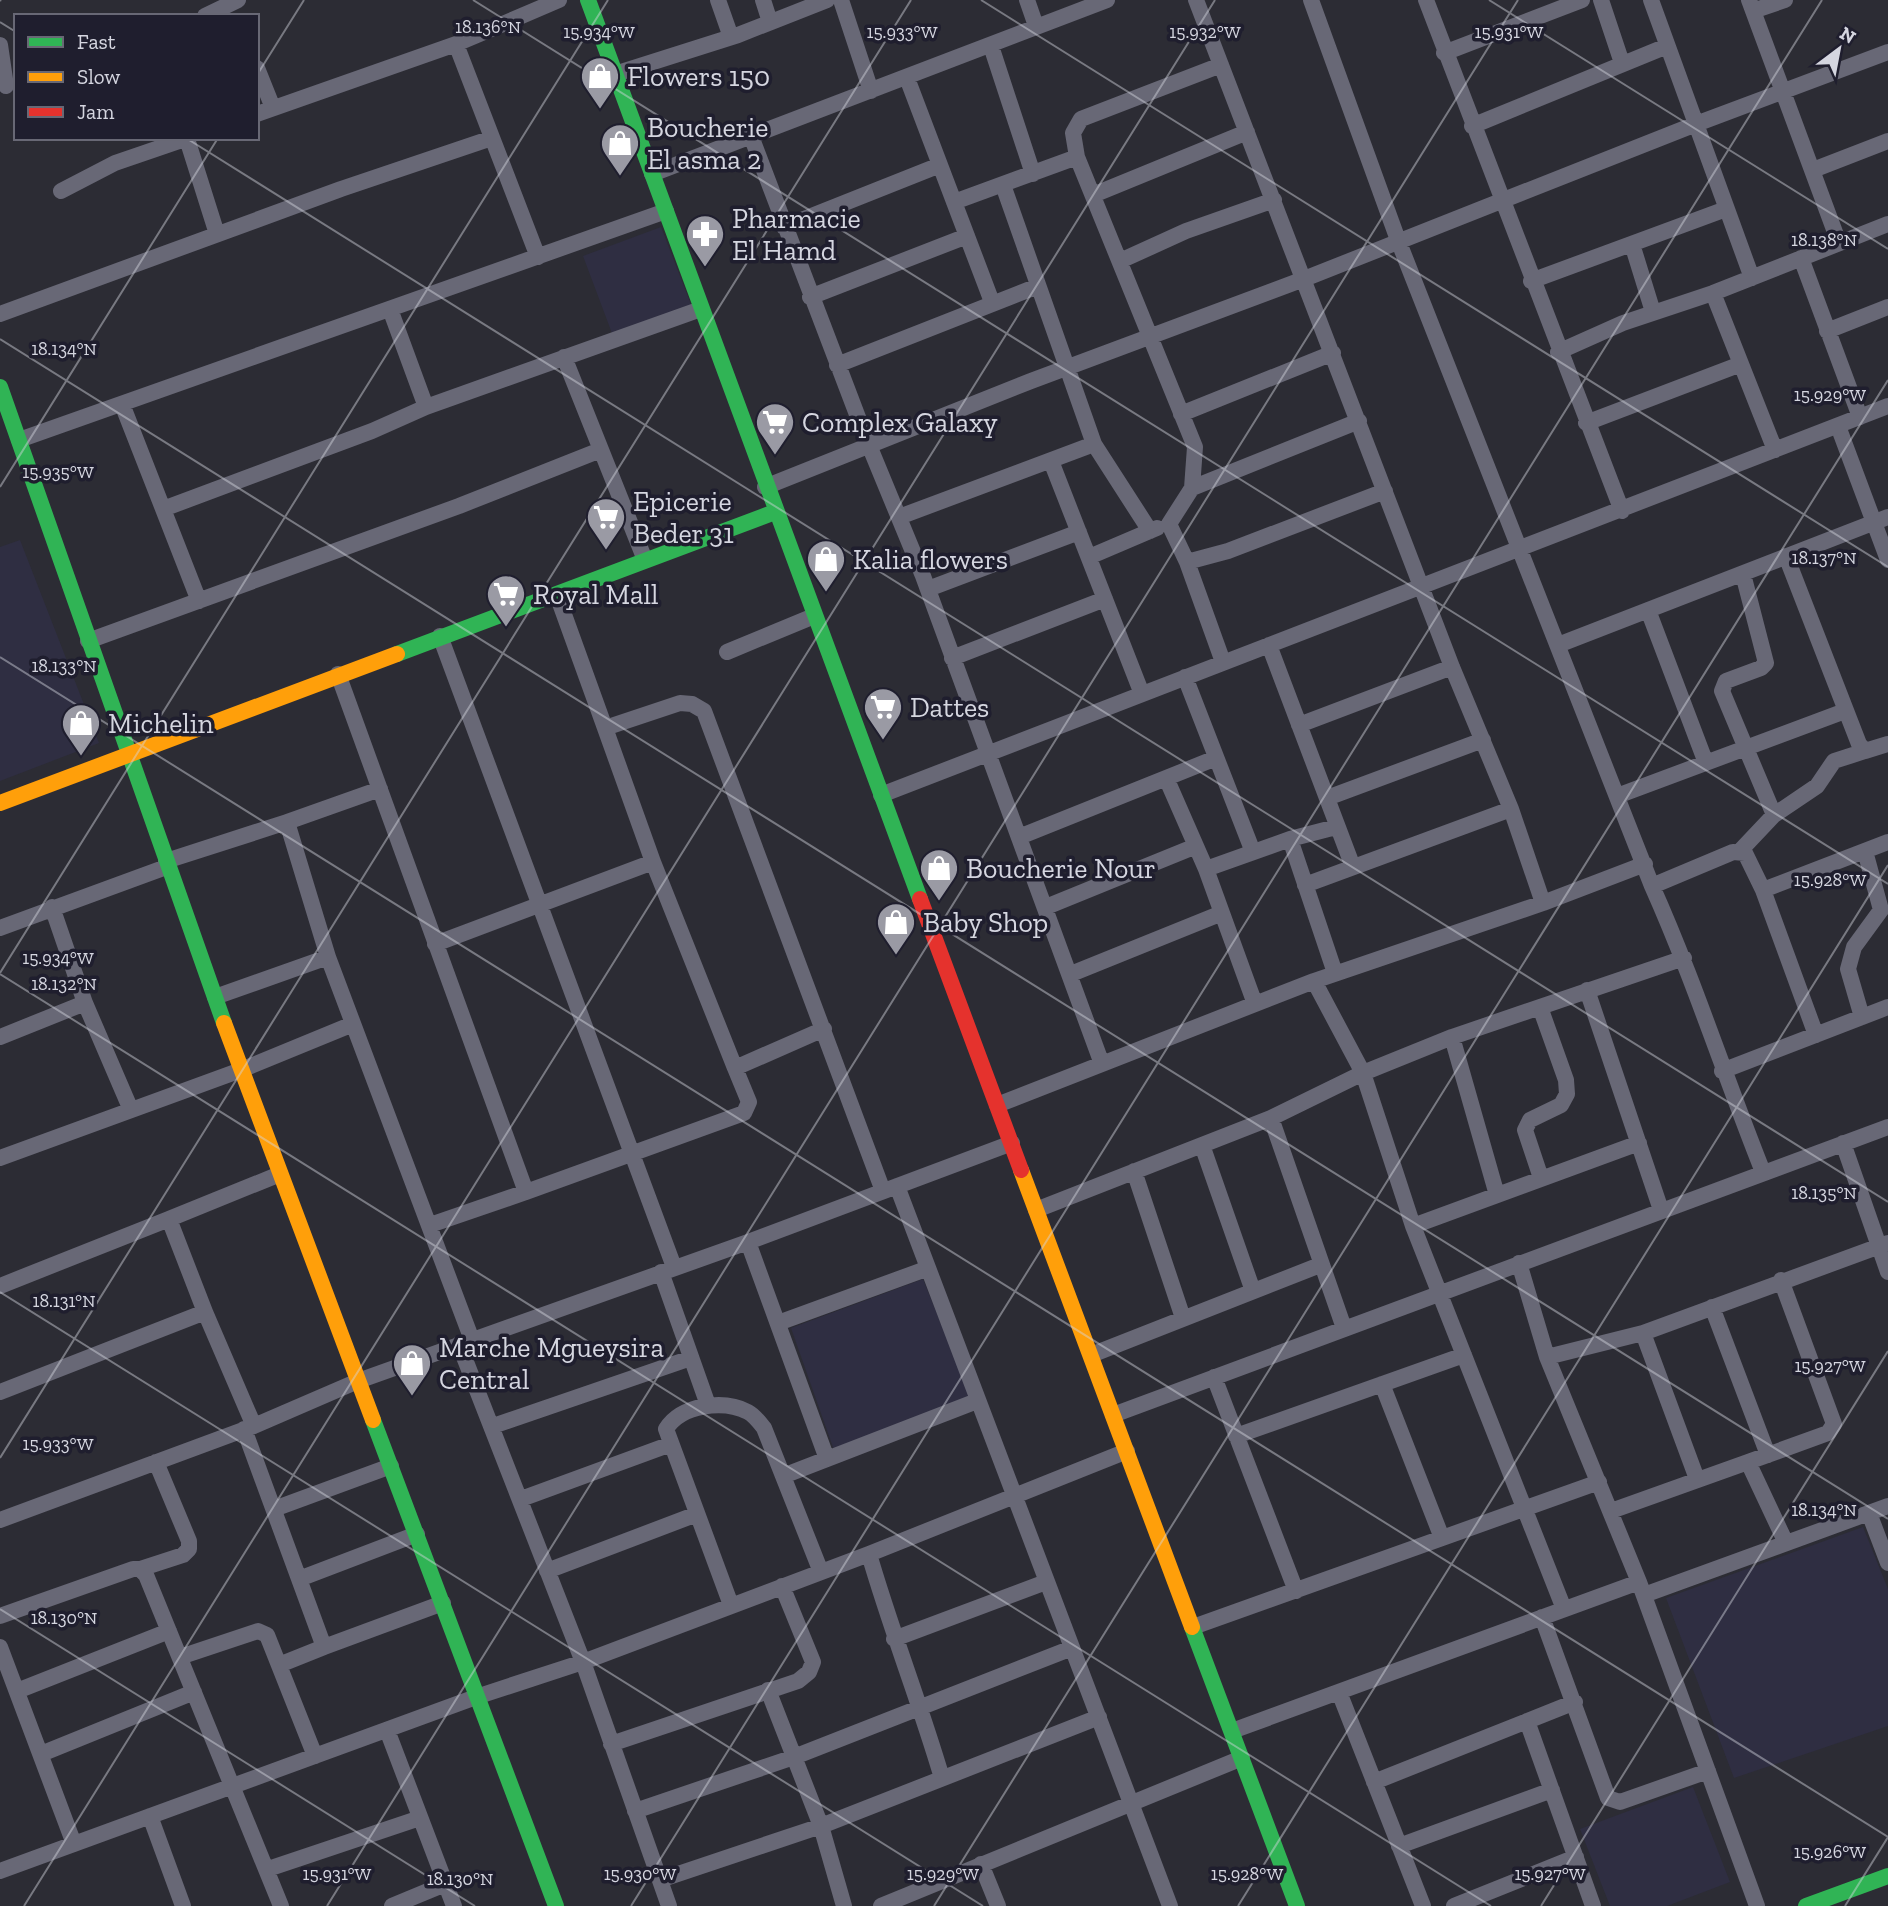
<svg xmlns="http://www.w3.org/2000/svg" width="1888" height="1906" viewBox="0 0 1888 1906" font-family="'Zilla Slab',serif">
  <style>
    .built { fill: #2f2e42 }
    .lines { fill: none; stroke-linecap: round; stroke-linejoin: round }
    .street { stroke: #686876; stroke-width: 16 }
    .fast { stroke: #30b455; stroke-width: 16 }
    .slow { stroke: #ff9f0a; stroke-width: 16 }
    .jam { stroke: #e5322d; stroke-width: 16 }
    .ticks { fill: none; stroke: #d5d6e0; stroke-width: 2; stroke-opacity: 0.45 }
    .labels { text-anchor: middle; stroke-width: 7; stroke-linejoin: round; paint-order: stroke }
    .poi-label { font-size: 28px; fill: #d5d6e0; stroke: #1f1e2e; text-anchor: start }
    .ticks-label { font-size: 18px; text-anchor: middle; fill: #d5d6e0; stroke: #1f1e2e; stroke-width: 7; stroke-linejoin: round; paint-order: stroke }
  </style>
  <rect width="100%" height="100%" fill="#2c2c34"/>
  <path class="built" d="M661,227l31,80 -79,29 -30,-80z
    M20,540l79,203 -99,38v-234z
    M923,1279l49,121 -137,53 -44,-125z
    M1863,1527l25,62v137l-154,52 -68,-180z
    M1693,1787l37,95 -63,24h-57l-30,-77z"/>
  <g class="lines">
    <path class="street" d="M718,0l13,37
      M763,0l7,22
      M841,0l30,91
      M1027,0l9,26
      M1196,0l256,667 59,142 32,94
      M1311,0l87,240 254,646c42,94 73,191 111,286
      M1426,0l196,511
      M1601,0l21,63
      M1651,0l101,278
      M1749,0l90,243
      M1753,11l32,-11
      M205,16l33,-16
      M456,44l82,213
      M0,45l6,41
      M991,46l42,128
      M1444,53l138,-53
      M1221,65l-140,54 -8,14 4,24 118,290 -3,41 -23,36 18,38 36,100
      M257,68l16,40
      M615,74l123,-39 89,-35
      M907,78l85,224
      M257,114l199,-70 103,-44
      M1472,126l195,-80
      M751,136l113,297 59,143 179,488
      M187,139l30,95
      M1813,170l75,-29
      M652,174l455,-174
      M61,191l54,-28 73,-25
      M1093,195l154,-63
      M954,202l123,-45
      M784,227l156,-62
      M1632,244l21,68
      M1801,258l59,159
      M1120,261l66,-30 88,-31
      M1531,281l195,-72
      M1713,293l62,157
      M810,297l157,-61
      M390,309l36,98
      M0,314l341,-125 151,-51
      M1827,331l61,-24
      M1558,352l65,-29 90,-30 175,-69
      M564,357l81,203
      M837,365l201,-79
      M122,404l77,197
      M1181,414l152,-61
      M1586,423l155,-59
      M1838,426l50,134
      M19,440l647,-229
      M1094,444l56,87
      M1051,461l91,233
      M765,487l266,-106 273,-102 392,-155 192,-72
      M1192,488l167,-67
      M163,509l209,-78 54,-24 275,-98
      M899,517l195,-73 -91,-259
      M1786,556l73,188 6,7 23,-7
      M1089,557l68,-29
      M1187,562l41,-11 157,-60
      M1743,574l23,89 -5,5 -35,13 -4,10 52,124
      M928,589l151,-57
      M557,595l48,133 75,-25 12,1 12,7 179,480
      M1648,610l58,153
      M440,636l234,631
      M88,641l371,-135 139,-55
      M1269,645l84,222
      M1558,645l330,-128
      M727,652l87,-36
      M952,658l153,-59
      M338,674l188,518 218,-79 5,-11 -14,-34
      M1185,677l68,175
      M1299,725l153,-58
      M605,728l48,134 82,206 89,-39
      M1167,780l39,89 49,135
      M380,789l-93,33 41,135 144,383
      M881,795l1007,-389
      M1617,796l228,-85
      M1327,798l156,-58
      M1019,837l197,-79
      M1290,839l45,134
      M1739,852l35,-37 43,-29 17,-25 31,-10
      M166,861l121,-39
      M1206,869l84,-30 46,-12
      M1305,885l206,-76
      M1652,886l81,-34 12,1 18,37 53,145
      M1763,890l125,-48
      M52,907l33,96
      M1046,907l150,-61
      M0,928l169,-62
      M435,944l218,-82
      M1071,974l151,-61
      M1314,981l49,92 50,153 151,383
      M1587,990l74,220
      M215,997l113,-40
      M1540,1007l26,73 1,14 -6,11 -31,15 -5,10 16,48
      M1862,1017l-14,-48 6,-22 27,-37 -16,-59
      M0,1037l85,-34 46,107
      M1452,1037l45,158
      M1722,1071l166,-64
      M997,1105l317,-124 229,-78 102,-39
      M1271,1118l73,210
      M1843,1143l45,129
      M1202,1145l51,146
      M0,1158l241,-88 112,-46
      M1134,1171l49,147
      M897,1186l273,720
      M1036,1210l235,-92 92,-45 89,-36 232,-79
      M430,1225l96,-33
      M1413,1226l226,-83
      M748,1242l79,217 -44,17
      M1519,1263l28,94 92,225 118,324
      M661,1272l47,133
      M0,1286l169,-67
      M1712,1307l56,148
      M205,1312l-36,-93 111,-45
      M778,1323l148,-54
      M1643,1333l54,146
      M459,1344l124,318 86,244
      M1091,1355l229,-90
      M1547,1357l96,-24 245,-90
      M1214,1377l82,214
      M1382,1384l60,154
      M0,1392l205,-80 49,114
      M1113,1415l775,-288
      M493,1426l198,-68
      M244,1429l80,218 119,-44
      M1236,1436l228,-81
      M827,1459l150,-58
      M1748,1462l80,-29 6,-9 -53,-144
      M521,1499l150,-55
      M274,1509l117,-43
      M1611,1511l137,-49 38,81
      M1869,1513l19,50
      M0,1520l254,-94 104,-45 390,-139 264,-99
      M869,1554c22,76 51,149 73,224
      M140,1569l43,-14 6,-6v-8l-33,-79
      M547,1571l150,-57
      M299,1579l118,-45
      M1644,1595l244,-89
      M731,1605l-65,-176c15,-24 57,-30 82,-17 6,3 12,11 16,16l57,144
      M0,1616l133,-47h7l6,6 135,331
      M1542,1617l66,181 12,4 88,-31
      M1193,1627l406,-145
      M894,1639l152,-57
      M0,1647l74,197
      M180,1657l78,-26 9,4 48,121
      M279,1665l45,-18
      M768,1690l53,136 23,80
      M17,1691l152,-60
      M1339,1692l84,214
      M1527,1721l66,185
      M387,1730l67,176
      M1232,1731l407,-149
      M611,1744l187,-63 11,-9 4,-10 -31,-76
      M41,1754l153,-62
      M1374,1782l201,-80
      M635,1811l159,-54 278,-109
      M150,1816l33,90
      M1399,1846l153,-56
      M981,1864l17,42
      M268,1869l152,-51
      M0,1871l476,-174 107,-35 286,-108 258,-103
      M660,1880l161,-54 278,-109
      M392,1906l53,-22
      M881,1906l361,-148
      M1454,1906l122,-49"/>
    <path class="fast" d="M588,0l332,899
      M0,387l224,636
      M397,654l378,-142
      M373,1420l183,486
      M1192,1627l105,279
      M1806,1906l82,-30"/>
    <path class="slow" d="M0,803l397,-149
      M224,1023l149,397
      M1021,1170l171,457"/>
    <path class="jam" d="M920,899l101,271"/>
  </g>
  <path class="ticks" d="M473,0l1415,884M981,0l907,567M1489,0l399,249M0,1l1,-1M0,22l16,10M257,75l47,-75M186,138l1702,1064M0,339l1888,1180M0,487l218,-349M0,657l1888,1180M0,973l608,-973M0,974l1491,932M0,1292l983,614M0,1458l911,-1458M0,1609l475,297M24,1906l1191,-1906M327,1906l1191,-1906M631,1906l1191,-1906M934,1906l954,-1526M1238,1906l650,-1041M1541,1906l347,-555M1845,1906l43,-69"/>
  <defs>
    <g id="shop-pin" transform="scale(2.0125)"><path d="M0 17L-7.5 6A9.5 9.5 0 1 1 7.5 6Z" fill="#9a9aa4" stroke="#1f1e2e"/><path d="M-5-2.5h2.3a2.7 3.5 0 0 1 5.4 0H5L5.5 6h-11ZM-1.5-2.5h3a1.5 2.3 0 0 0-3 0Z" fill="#fff"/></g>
    <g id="pharmacy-pin" transform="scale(2.0125)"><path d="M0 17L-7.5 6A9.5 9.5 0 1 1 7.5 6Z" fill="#9a9aa4" stroke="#1f1e2e"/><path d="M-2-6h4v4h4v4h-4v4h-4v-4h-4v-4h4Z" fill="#fff"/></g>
    <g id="supermarket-pin" transform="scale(2.0125)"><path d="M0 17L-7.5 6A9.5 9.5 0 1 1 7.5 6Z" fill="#9a9aa4" stroke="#1f1e2e"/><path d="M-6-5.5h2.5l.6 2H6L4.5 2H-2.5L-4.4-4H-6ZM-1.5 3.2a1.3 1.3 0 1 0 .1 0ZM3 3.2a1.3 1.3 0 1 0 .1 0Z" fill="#fff"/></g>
  </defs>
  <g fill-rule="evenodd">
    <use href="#shop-pin" x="600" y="76"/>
    <use href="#shop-pin" x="620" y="143"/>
    <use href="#pharmacy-pin" x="705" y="234"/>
    <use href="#supermarket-pin" x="775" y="422"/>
    <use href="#supermarket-pin" x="606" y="517"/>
    <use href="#shop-pin" x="826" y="559"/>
    <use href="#supermarket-pin" x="506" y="594"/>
    <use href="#supermarket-pin" x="883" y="707"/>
    <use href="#shop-pin" x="81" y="723"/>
    <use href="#shop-pin" x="939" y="868"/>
    <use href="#shop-pin" x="896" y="922"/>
    <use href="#shop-pin" x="412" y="1363"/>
  </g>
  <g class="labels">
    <g class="poi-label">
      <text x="627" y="86">Flowers 150</text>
      <text x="647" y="137">Boucherie<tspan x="647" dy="32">El asma 2</tspan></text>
      <text x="732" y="228">Pharmacie<tspan x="732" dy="32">El Hamd</tspan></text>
      <text x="802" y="432">Complex Galaxy</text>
      <text x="633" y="511">Epicerie<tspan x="633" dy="32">Beder 31</tspan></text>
      <text x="853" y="569">Kalia flowers</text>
      <text x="533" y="604">Royal Mall</text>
      <text x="910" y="717">Dattes</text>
      <text x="108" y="733">Michelin</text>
      <text x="966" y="878">Boucherie Nour</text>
      <text x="923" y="932">Baby Shop</text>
      <text x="439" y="1357">Marche Mgueysira<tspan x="439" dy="32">Central</tspan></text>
    </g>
  </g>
  <g class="ticks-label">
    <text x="488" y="33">18.136°N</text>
    <text x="599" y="38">15.934°W</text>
    <text x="902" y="38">15.933°W</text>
    <text x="1205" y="38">15.932°W</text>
    <text x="1509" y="38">15.931°W</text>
    <text x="1824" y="246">18.138°N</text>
    <text x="64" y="355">18.134°N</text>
    <text x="1830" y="401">15.929°W</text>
    <text x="58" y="478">15.935°W</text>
    <text x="1824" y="564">18.137°N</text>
    <text x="64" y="672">18.133°N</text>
    <text x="1830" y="886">15.928°W</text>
    <text x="58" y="964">15.934°W</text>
    <text x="64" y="990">18.132°N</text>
    <text x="1824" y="1199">18.135°N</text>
    <text x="64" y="1307">18.131°N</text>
    <text x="1830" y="1372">15.927°W</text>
    <text x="58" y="1450">15.933°W</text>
    <text x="1824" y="1516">18.134°N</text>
    <text x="64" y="1624">18.130°N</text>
    <text x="1830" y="1858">15.926°W</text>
    <text x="337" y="1880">15.931°W</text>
    <text x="640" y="1880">15.930°W</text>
    <text x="943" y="1880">15.929°W</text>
    <text x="1247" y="1880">15.928°W</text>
    <text x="1550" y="1880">15.927°W</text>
    <text x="460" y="1885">18.130°N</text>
  </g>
  <rect x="14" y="14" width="245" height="126" fill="#1f1e2e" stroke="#686875" stroke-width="2"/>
  <rect x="28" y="37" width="35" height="10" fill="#30b455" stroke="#686875" stroke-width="2"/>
  <text x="77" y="49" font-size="21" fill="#d5d6e0">Fast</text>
  <rect x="28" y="72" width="35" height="10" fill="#ff9f0a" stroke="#686875" stroke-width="2"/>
  <text x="77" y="84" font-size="21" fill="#d5d6e0">Slow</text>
  <rect x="28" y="107" width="35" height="10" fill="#e5322d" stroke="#686875" stroke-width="2"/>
  <text x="77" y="119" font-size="21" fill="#d5d6e0">Jam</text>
  <g transform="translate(1839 49) rotate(32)" stroke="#1f1e2e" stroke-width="5" paint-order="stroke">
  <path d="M0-5L12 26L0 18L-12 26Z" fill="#d5d6e0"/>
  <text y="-10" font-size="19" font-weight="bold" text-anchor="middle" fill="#d5d6e0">N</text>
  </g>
</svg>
